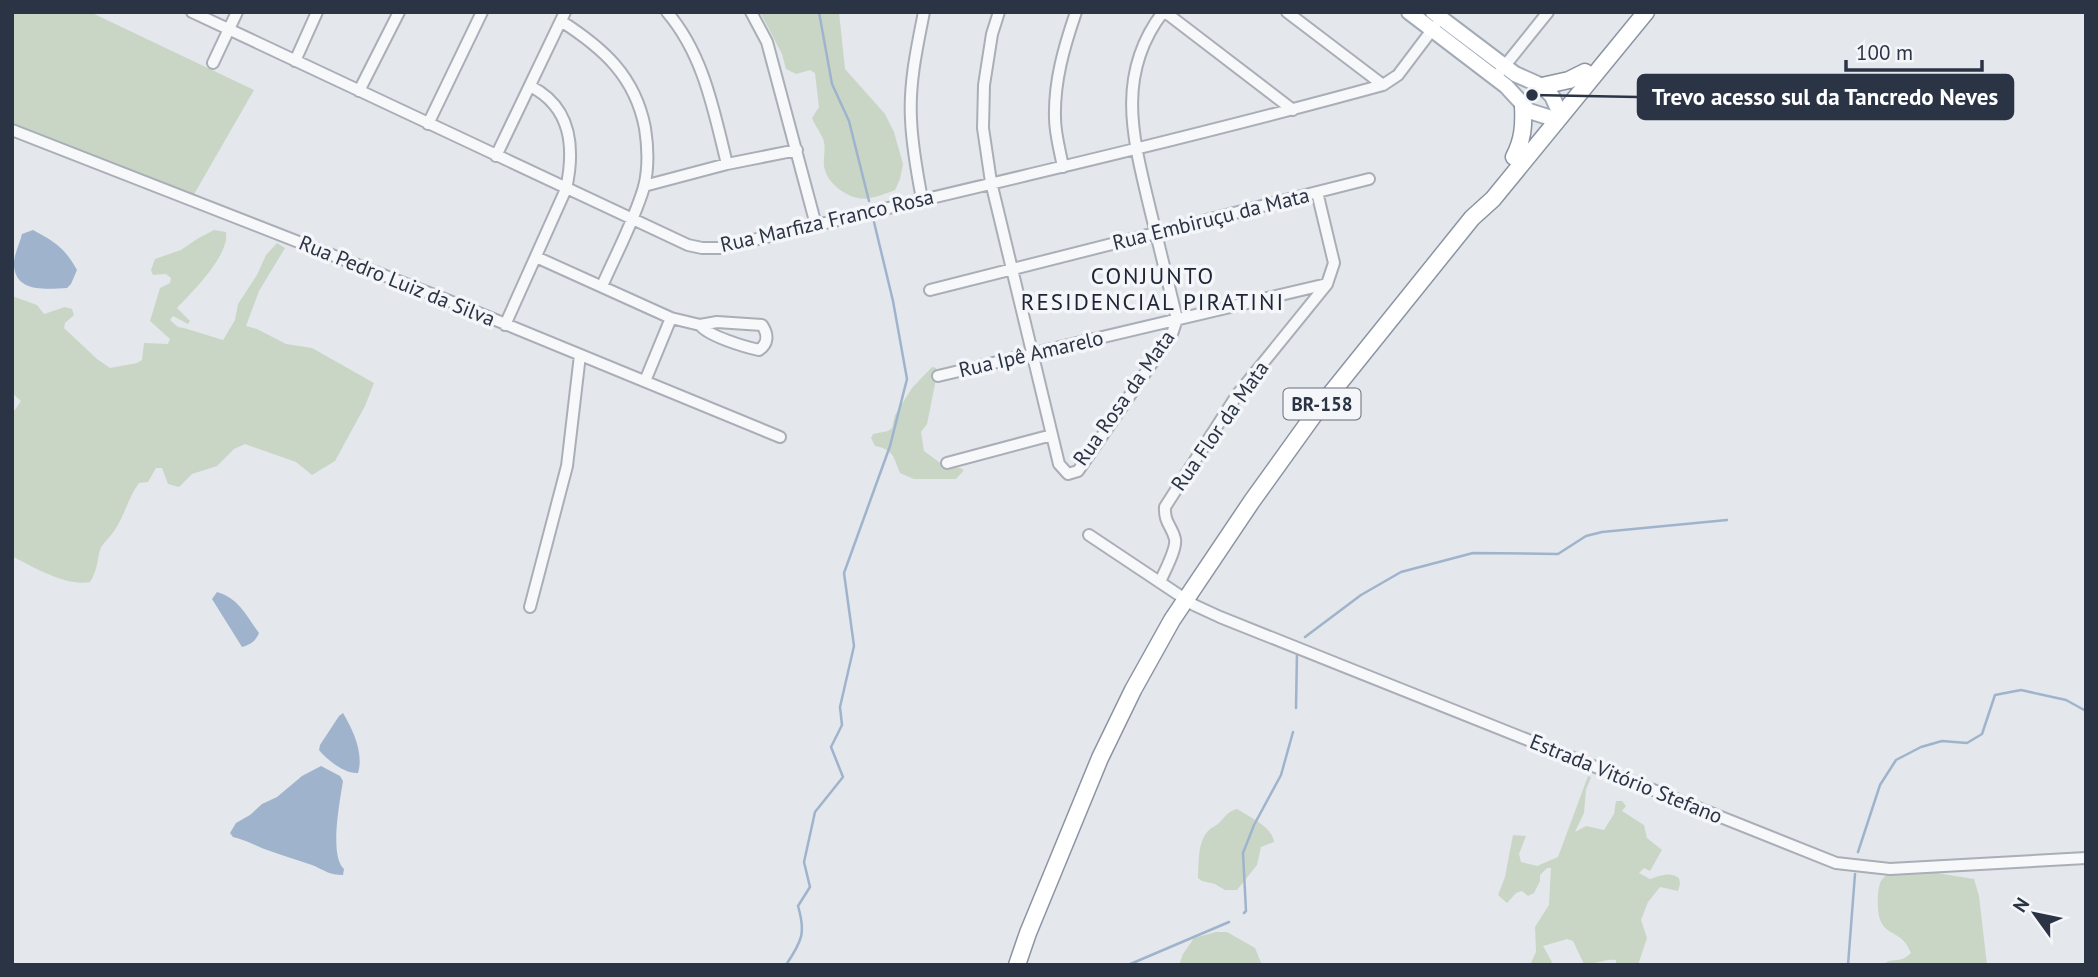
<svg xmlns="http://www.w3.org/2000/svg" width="2098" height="977" viewBox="0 0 2098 977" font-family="'PT Sans',sans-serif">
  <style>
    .green { fill: #c9d6c5 }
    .water { fill: #9fb4cc }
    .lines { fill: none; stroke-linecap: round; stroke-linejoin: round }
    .stream { stroke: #9fb4cc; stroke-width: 2.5 }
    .minor-casing { stroke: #a9aeb7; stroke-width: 14 }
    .major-casing { stroke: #a3abb8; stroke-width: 18 }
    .highway-casing { stroke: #8b94a3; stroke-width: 19 }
    .minor { stroke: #f7f8fa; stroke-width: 10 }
    .major { stroke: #fff; stroke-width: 14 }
    .highway { stroke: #fff; stroke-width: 16 }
    .labels { text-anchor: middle; stroke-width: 7; stroke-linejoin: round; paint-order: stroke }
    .shield { fill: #f4f6f9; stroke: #676e7b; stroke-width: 2 }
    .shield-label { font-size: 19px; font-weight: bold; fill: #2b3445 }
    .street-label { font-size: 21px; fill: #2b3445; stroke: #f4f6f9 }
    .neighbourhood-label { font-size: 23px; letter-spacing: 2px; fill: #1d2536; stroke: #f4f6f9 }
    .leader { fill: none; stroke: #2b3445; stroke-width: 2.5 }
    .callout-dot { fill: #2b3445; stroke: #f4f6f9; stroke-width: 2.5 }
    .callout { fill: #2b3445; stroke: #2b3445; stroke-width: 2.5 }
    .callout-label { font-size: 23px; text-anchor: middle; font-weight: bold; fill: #fff }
  </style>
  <rect width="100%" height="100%" fill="#e4e7ec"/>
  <path class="green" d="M12,12h78l164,78 -61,106 -181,-71z
    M760,12h79l6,57 40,45 9,18 9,32 -3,15 -5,11c-8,3 -17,7 -26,8 -16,4 -40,-12 -44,-28 -3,-8 1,-19 -1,-28 -1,-6 -9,-16 -12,-24l7,-11 -4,-34 -5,-3 -14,4 -10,-5 -4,-15z
    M214,230l12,2c4,23 -33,59 -49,76l13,13 -2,3 -15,-8 -3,4 8,7 6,1 39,12 12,-20 3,-16 19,-29 9,-20 11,-12 8,5 -26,43 -13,35 11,3 29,15 26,4 62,35 -9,23 -30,55 -23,14 -16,-13 -51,-18 -11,5 -17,17 -25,8 -13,13 -11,-3 -6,-16h-6l-8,14 -9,1c-10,13 -14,31 -23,45 -4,8 -14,15 -16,22 -3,12 -3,21 -10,32 -22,5 -58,-15 -78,-26v-142l9,-13 -9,-8v-97l25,9 7,9 21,-7 7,2 2,6 -9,8 -1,5 33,31 13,9 27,-5 5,-3 2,-17 24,1 2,-5 -20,-18 10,-33 10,-5 1,-5 -5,-4 -13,1 -2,-5 4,-11 26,-9 16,-11z
    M932,367l4,1 1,6 -10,50 -6,8 3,19 19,14 17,3 4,2 -8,9h-42l-14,-6c-7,-17 -6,-23 -25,-27l-4,-8 2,-4 15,-3 4,-3 3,-13 17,-27z
    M1588,776l3,1 -5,13 -2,23 -9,19 11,-6 18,4 10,-16 2,-13h6l4,5 -4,5 22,14 3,13 15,12 -12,21 -6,-3 -5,5 11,6c10,-3 19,-8 29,-1l1,6 -2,7 -18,-4 -12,15 -7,18 6,18 -9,27h-22v-5c-11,-2 -21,5 -32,4l-11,-23 -6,-2 -24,7 9,16 -2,3h-20l6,-13 -1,-25 14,-22 2,-37h-4l-7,7v6l-6,12 -6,3 -6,-5 -6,2 -9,10 -9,-8 7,-18 8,-42 13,1 -7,18 2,8 16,4 21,-9z
    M1237,809c12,8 35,17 37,33l-13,5 -4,18 -20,25h-12l-10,-6 -13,-3 -4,-3c1,-15 -1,-38 12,-49 3,-2 7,-4 9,-6 6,-6 9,-12 18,-14z
    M1892,873h45l37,6 5,17 8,69h-104c9,-9 16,0 28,-12 -11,-30 -36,-9 -33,-59 1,-12 3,-17 14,-21z
    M1216,932h11l28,16 7,17h-83l4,-11 11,-16z"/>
  <path class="water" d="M33,230c22,12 31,17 44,40l-6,14 -4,4c-20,1 -51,5 -53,-22 -1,-10 6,-23 8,-32z
    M217,592c22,6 30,25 42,41 -4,9 -8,11 -17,14l-30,-48z
    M343,713c10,17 21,40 15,60 -13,1 -31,-13 -39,-23l1,-5 19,-29z
    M321,766l19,10 3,5c-3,20 -14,74 1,88l-1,6c-14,0 -19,-5 -31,-10 -14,-5 -29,-9 -42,-14 -13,-4 -23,-11 -37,-14l-3,-4 6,-10 14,-8 12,-11 15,-7 25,-21z"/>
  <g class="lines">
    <path class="stream" d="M819,12l13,72 17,37 20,80
      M1305,637l56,-42 40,-23 72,-19 85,1 28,-18 16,-4 125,-12
      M1296,708l1,-56
      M1858,852l22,-67 16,-25 25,-13 21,-6 25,2 15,-9 13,-39 26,-5 45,10 20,11
      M1244,913l2,-2 -3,-58 11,-28 27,-50 12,-43
      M786,965c16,-24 20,-32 12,-59l12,-19 -6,-25 11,-50 28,-35 -12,-30 11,-22 -2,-18 14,-61 -10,-73 46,-127 17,-67 -14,-78 -19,-79
      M1128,965l101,-43
      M1848,965l7,-91"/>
    <g class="minor-casing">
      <path id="minor" d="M192,12l496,233 14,3h18c221,-53 444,-103 663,-163l15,-10 37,-49
        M667,12c37,43 47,100 60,152
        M751,12l16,30 49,183
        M999,12l-7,22 -8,51 -1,43 8,54 68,282 9,10 10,-3 94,-137 5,-15c-9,-36 -18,-73 -27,-110 -17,-71 -35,-134 13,-197
        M1165,12l128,98
        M1287,12l96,73
        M561,21c42,27 74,55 84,107 3,19 4,39 -1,59 -10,34 -28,67 -42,99
        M295,61l22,-49
        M213,63l24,-51
        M1495,78l53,-66
        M359,91l40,-79
        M428,124l54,-112
        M12,130l435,170 333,137
        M496,156l69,-144
        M1063,167c-3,-16 -8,-33 -8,-49 -1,-37 9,-71 21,-106
        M644,186l83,-22 70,-14
        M922,199c-5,-26 -10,-53 -11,-80 -2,-36 6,-72 13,-107
        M536,257l135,61 29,7 17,-3 45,3c6,9 7,18 -3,25 -14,-3 -51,-14 -59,-25
        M930,290l439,-111
        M505,325l61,-136c9,-41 6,-82 -36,-103
        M938,376l389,-92
        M645,381l26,-63
        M947,463l105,-28
        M1089,535l105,70 26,12 616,246 54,6 196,-11
        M1160,582c4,-10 17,-33 15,-43 -3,-13 -11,-16 -10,-32l72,-112 90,-111 7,-21 -17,-71
        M530,607l37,-141 13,-111"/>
    </g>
    <g class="major-casing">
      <path id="major" d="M1409,12l97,74 23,25 19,6
        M1433,12l82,62 27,12 10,10 5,11"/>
    </g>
    <g class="highway-casing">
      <path id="highway" d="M1542,86l27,-6 16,-8
        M1514,157c9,-17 10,-32 9,-51
        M1017,965l11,-32 72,-175 33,-68 39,-70 80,-119 64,-89 156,-194 21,-19 153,-187"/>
    </g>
    <use href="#minor" class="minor"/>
    <use href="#major" class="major"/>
    <use href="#highway" class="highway"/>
  </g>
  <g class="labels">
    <rect class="shield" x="1283.5" y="388.5" width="77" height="31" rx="5"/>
    <g class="shield-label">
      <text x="1322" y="411">BR-158</text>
    </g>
    <g class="street-label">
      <text transform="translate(1211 219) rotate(-14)" y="7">Rua Embiruçu da Mata</text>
      <text transform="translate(827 221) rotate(-13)" y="7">Rua Marfiza Franco Rosa</text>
      <text transform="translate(397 281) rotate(22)" y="7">Rua Pedro Luiz da Silva</text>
      <text transform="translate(1031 354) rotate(-13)" y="7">Rua Ipê Amarelo</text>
      <text transform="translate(1124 398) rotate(-55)" y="7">Rua Rosa da Mata</text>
      <text transform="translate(1220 426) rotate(-55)" y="7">Rua Flor da Mata</text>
      <text transform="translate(1626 779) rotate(22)" y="7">Estrada Vitório Stefano</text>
    </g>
    <g class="neighbourhood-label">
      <text x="1153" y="284">CONJUNTO<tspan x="1153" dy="26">RESIDENCIAL PIRATINI</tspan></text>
    </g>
  </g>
  <path class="leader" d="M1532 95L1638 97"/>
  <circle class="callout-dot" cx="1532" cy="95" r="7"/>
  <rect class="callout" x="1638" y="75" width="375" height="44" rx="7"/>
  <g class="callout-label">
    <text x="1825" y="105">Trevo acesso sul da Tancredo Neves</text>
  </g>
  <rect width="2098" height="977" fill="none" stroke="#2b3445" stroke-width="28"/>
  <g transform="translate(2035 914) rotate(303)" stroke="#f4f6f9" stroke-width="5" paint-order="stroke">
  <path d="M0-5L12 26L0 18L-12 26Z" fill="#2b3445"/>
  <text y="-10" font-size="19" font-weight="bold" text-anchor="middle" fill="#2b3445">N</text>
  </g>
  <path d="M1846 60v10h136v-10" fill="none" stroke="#2b3445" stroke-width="3.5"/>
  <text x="1856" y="60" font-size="21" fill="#2b3445" stroke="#f4f6f9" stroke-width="5" paint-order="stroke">100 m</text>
</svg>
